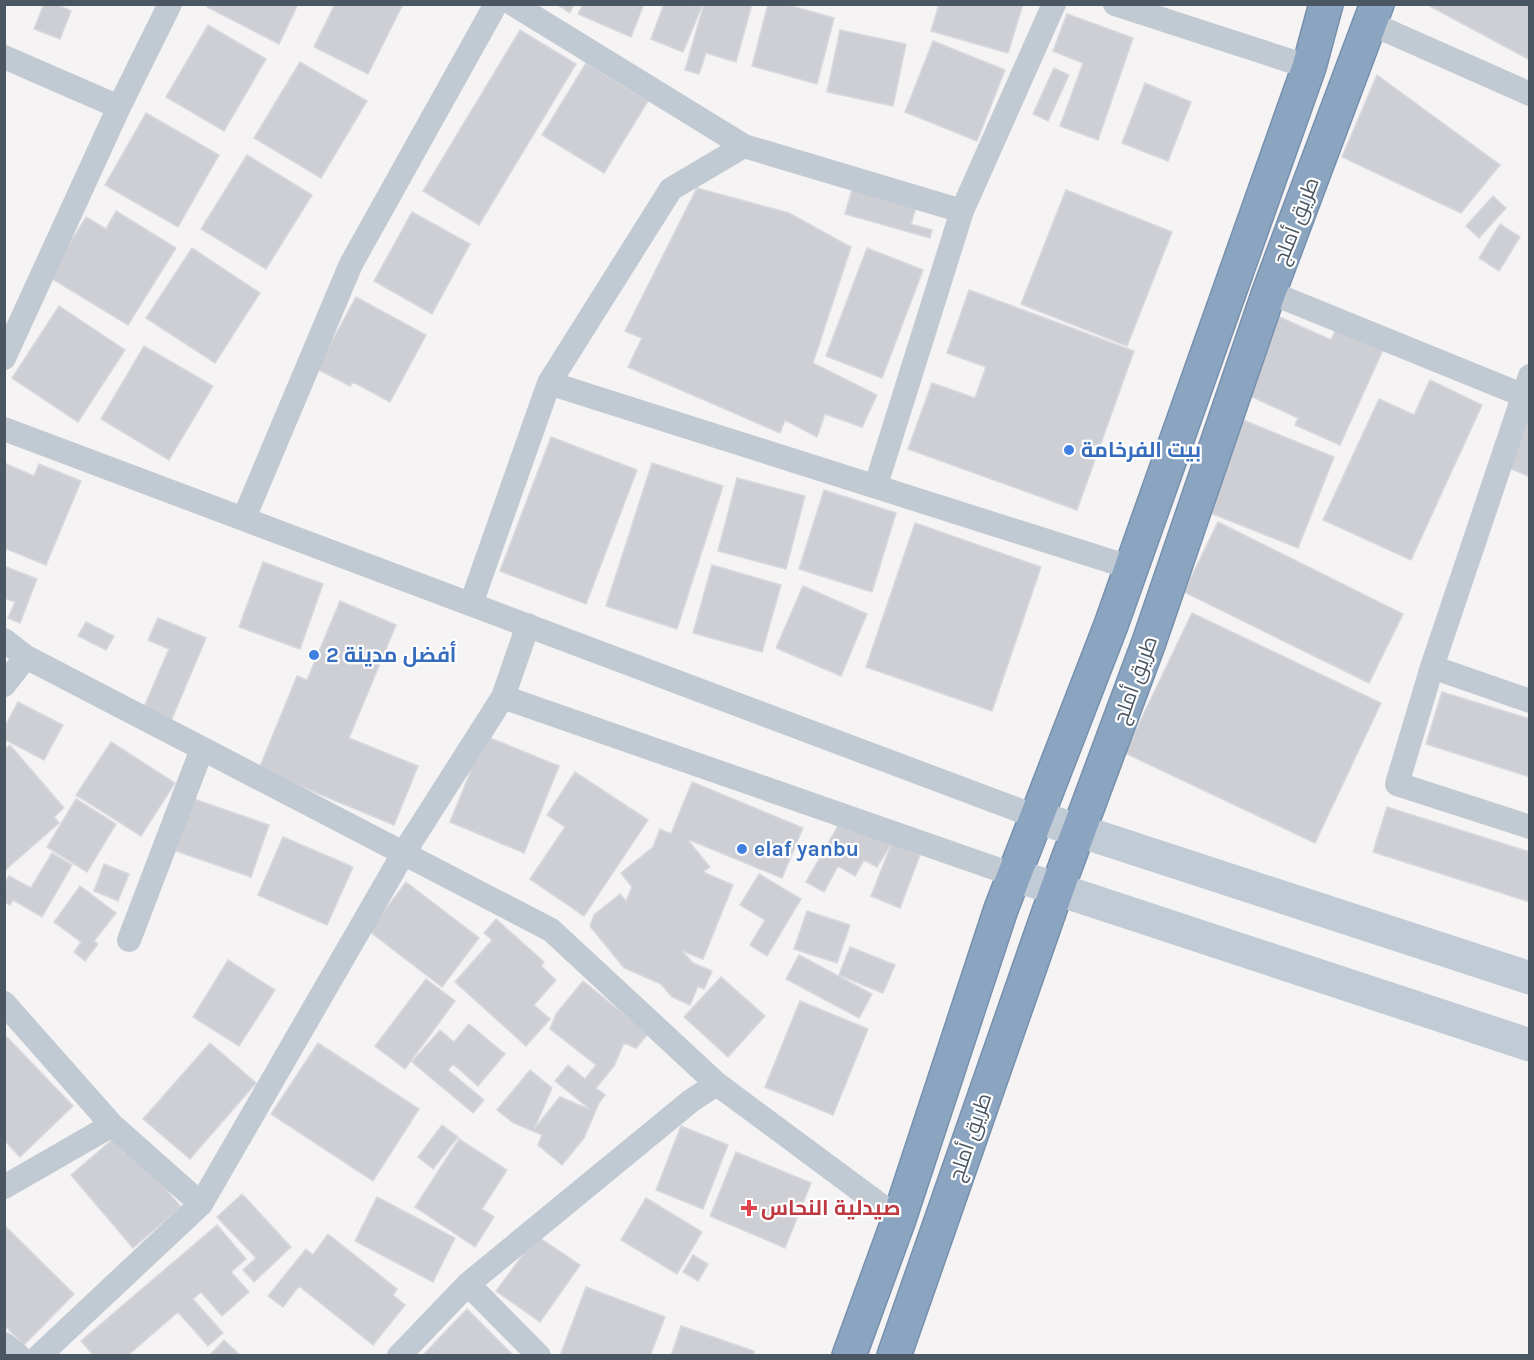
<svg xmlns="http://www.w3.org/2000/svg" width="1534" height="1360" viewBox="0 0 1534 1360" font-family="Karla,Cairo,sans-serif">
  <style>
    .building { fill: #cdcfd5; stroke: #d7d9de; stroke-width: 1.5 }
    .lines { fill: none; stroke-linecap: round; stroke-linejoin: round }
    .highway-casing { stroke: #7690ad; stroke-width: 36 }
    .street { stroke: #c1cad2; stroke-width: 24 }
    .secondary { stroke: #c1cbd6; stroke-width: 33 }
    .highway { stroke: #8ba5c1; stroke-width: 33 }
    .shop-dot { fill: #3f7fe0; stroke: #fff; stroke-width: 2 }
    .health-dot { fill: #e0444e; stroke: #fff; stroke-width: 2 }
    .labels { text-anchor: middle; stroke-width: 4.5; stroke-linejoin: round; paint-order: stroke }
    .street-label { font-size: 21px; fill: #4a5661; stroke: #fff }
    .shop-label { font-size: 21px; font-weight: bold; fill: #366cbe; stroke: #fff; text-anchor: start }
    .health-label { font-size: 21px; font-weight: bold; fill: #be3a42; stroke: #fff; text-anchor: start }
  </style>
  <rect width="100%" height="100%" fill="#f5f3f3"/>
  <path class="building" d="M44,4h11l16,7 -11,28 -26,-10z
    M209,4h89l-19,40 -72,-37z
    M335,4h68l-35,70 -54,-27z
    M556,4h18l-4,9z
    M583,4h61l-13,33 -53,-23z
    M664,4l38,2 -19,46 -32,-13z
    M704,4h48l-16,58 -30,-9 -7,21 -14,-4z
    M768,4h17l49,14 -17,66 -65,-18z
    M939,4h84l-15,49 -77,-22z
    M1426,4h104v56z
    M1067,14l66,24 -35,102 -38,-14 23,-63 -30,-12z
    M208,25l58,34 -42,72 -58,-34z
    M520,30l56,34 -97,161 -56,-34z
    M840,30l66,14 -13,62 -66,-14z
    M933,41l72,29 -28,71 -72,-29z
    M300,62l67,39 -46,77 -67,-40z
    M586,63l62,38 -44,72 -62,-38z
    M1054,68l15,7 -21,46 -15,-7z
    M1377,75l123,90 -39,48 -119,-56z
    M1145,83l46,19 -23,59 -46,-18z
    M146,113l73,42 -41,72 -73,-42z
    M247,155l65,40 -46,74 -65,-40z
    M853,186l64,18 -6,20 21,6 -2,8 -85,-24z
    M697,188l92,25 62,34 -38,116 64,32 -15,32 -37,-13 -8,23 -32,-17 -5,13 -152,-66 14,-29 -17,-7z
    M1066,190l106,42 -45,114 -106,-42z
    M1493,196l13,12 -27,30 -13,-12z
    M116,211l60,37 -48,77 -79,-48 37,-60 20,12z
    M412,212l58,32 -38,70 -58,-33z
    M1500,224l20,13 -21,34 -20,-13z
    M192,248l68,45 -45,70 -69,-45z
    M867,248l56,22 -41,108 -56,-22z
    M969,290l165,61 -57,159 -169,-61 24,-66 43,15 11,-31 -39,-14z
    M356,297l70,38 -36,67 -37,-20 -3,4 -33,-17z
    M59,306l66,44 -47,72 -66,-44z
    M1273,314l58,26 5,-11 47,21 -43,95 -45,-20 3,-7 -59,-27z
    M144,346l69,40 -44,74 -68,-41z
    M1430,380l52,25 -71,155 -88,-40 56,-121 35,16z
    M1530,413v64l-23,-10z
    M1243,420l91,37 -36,91 -90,-36z
    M551,437l86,33 -51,134 -86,-33z
    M4,463l30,13 5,-12 42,17 -35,84 -42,-17z
    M652,463l71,23 -46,143 -71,-23z
    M737,478l68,18 -19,73 -68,-18z
    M824,490l72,23 -24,79 -73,-23z
    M1218,522l185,92 -34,69 -185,-91z
    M915,523l126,44 -49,144 -126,-44z
    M263,562l60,22 -23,65 -61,-22z
    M712,565l69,20 -19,67 -69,-19z
    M4,566l33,13 -17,44 -12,-5 7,-16 -11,-4z
    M803,586l64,28 -26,62 -65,-28z
    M340,601l56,24 -47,113 69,28 -24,59 -135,-56 38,-93 10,4z
    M1192,613l189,90 -66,140 -190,-90z
    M158,618l48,20 -35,83 -28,-12 26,-60 -21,-9z
    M86,622l28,14 -8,14 -28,-14z
    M1442,692l88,27v58l-104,-33z
    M18,702l45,23 -19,35 -40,-21v-11z
    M485,736l74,30 -35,87 -74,-31z
    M111,742l64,41 -34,53 -65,-41z
    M10,745l54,63 -10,9 5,6 -55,48v-121z
    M575,772l73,48 -64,96 -54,-37 35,-52 -18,-12z
    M692,782l111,46 -21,50 -95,-39 23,28 -7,5 30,13 -30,74 -21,-8 11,12 19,8 -8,18 -6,-3 -8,19 -18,-8 -11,-13 -37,-16 -34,-42 4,-11 26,-21 6,7 6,-14 -11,-14 32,-26 7,-18 11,5z
    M76,799l40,25 -29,48 -40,-25z
    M194,799l75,26 -18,52 -75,-26z
    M1387,807l143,45v50l-157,-50z
    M843,817l48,27 -14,23 -13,-7 -9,16 -17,-10 -14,26 -18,-10z
    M283,837l70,30 -26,58 -69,-30z
    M892,843l28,12 -20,53 -29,-12z
    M52,853l20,12 -30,52 -29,-17 -3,5 -6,-3v-18l5,-8 22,12z
    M104,864l25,10 -11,27 -24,-10z
    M759,874l42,25 -34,57 -17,-11 15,-25 -25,-15z
    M406,882l73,56 -37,49 -73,-56z
    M80,886l36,27 -22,28 4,3 -13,17 -11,-9 7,-10 -27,-20z
    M807,911l43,14 -13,38 -43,-14z
    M496,919l48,43 -3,4 15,14 -22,25 16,14 -24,27 -71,-64 37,-42 -8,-7z
    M850,947l45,18 -12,28 -44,-18z
    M799,955l73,39 -13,24 -73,-39z
    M228,960l47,30 -36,56 -46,-29z
    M721,977l44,39 -37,41 -44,-40z
    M426,979l29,22 -50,68 -30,-23z
    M583,981l65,53 -12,14 -12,-5 -10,23 -18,22 9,7 -6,8 -15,35 -22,27 -24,-20 4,-10 -30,-13 -15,-12 33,-40 22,18 -18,41 26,-32 31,13 -36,-29 13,-16 17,14 11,-14 -46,-36 6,-15z
    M800,1001l68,28 -35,86 -68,-28z
    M469,1024l36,30 -27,32 -25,-22 -5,6 36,30 -11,13 -61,-51 28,-32 14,12z
    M7,1037l66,69 -53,51 -16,-17v-101z
    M210,1043l46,40 -66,76 -47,-40z
    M318,1043l101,66 -46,72 -102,-67z
    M442,1125l16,12 -25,32 -15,-12z
    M681,1126l47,19 -25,64 -47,-19z
    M113,1139l12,14 6,-4 50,58 -48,41 -62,-73z
    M459,1139l48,31 -25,39 12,8 -19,30 -60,-40z
    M736,1152l75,31 -26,65 -75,-32z
    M242,1194l49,53 -37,35 -11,-12 13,-12 -39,-41z
    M377,1197l78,41 -22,44 -78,-41z
    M646,1198l56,34 -25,42 -56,-34z
    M4,1225l70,69 -50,51 -20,-20z
    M217,1225l29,34 -15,13 18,20 -27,24 -21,-24 -8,7 30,34 -15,13 -30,-34 -51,44h-33l-13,-15z
    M328,1234l69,55 -4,6 12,10 -32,40 -74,-59 -16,21 -15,-11 38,-47 7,6z
    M537,1236l43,29 -40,57 -44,-31z
    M693,1255l15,9 -10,17 -15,-9z
    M586,1287l79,30 -15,39h-90z
    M467,1309l47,47h-92z
    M681,1326l73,25 -1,5h-82z
    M224,1340l17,16h-32z"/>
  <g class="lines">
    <g class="highway-casing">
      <path id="highway" d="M849,1356l50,-137 102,-310 110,-284 198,-558 17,-63
        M894,1356l163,-467 92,-247 120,-350 108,-288"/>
    </g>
    <path class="street" d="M513,4l231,142
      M1115,4l194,63
      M1372,24l158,70
      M4,57l115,50
      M1269,292l253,103
      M4,358l115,-251 51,-103
      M1530,376l-98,291 -35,117 133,43
      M549,383l583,185
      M4,429l1033,388
      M876,485l86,-274 92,-207
      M244,518l107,-254 145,-260
      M471,604l78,-221 122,-194 73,-43 218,65
      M4,640l22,17 525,273 166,154 182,135
      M1432,667l98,34
      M4,685l22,-28
      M503,697l511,178
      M129,940l73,-191
      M4,1003l108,122 89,79
      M4,1187l108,-62
      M468,1284l71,72
      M4,1344l15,12
      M39,1356l162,-152 202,-350 100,-157 25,-72
      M399,1356l69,-72 224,-184 25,-16"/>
    <path class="secondary" d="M1037,817l493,161
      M1014,875l516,170"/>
    <use href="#highway" class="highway"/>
  </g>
  <g class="shop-dot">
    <circle cx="1069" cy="450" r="6"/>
    <circle cx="314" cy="655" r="6"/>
    <circle cx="742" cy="849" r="6"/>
  </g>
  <path class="health-dot" d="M746 1199h6v6h6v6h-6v6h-6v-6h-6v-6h6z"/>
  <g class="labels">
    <g class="street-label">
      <text transform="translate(1296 221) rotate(-69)" y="7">طريق أملج</text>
      <text transform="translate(1135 680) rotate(-70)" y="7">طريق أملج</text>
      <text transform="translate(970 1137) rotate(-71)" y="7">طريق أملج</text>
    </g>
    <g class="shop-label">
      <text x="1081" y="457">بيت الفرخامة</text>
      <text x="326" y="662">2 أفضل مدينة</text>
      <text x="754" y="856">elaf yanbu</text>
    </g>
    <g class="health-label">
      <text x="761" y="1215">صيدلية النحاس</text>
    </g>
  </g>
  <rect width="1534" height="1360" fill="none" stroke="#4a5661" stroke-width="12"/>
</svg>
